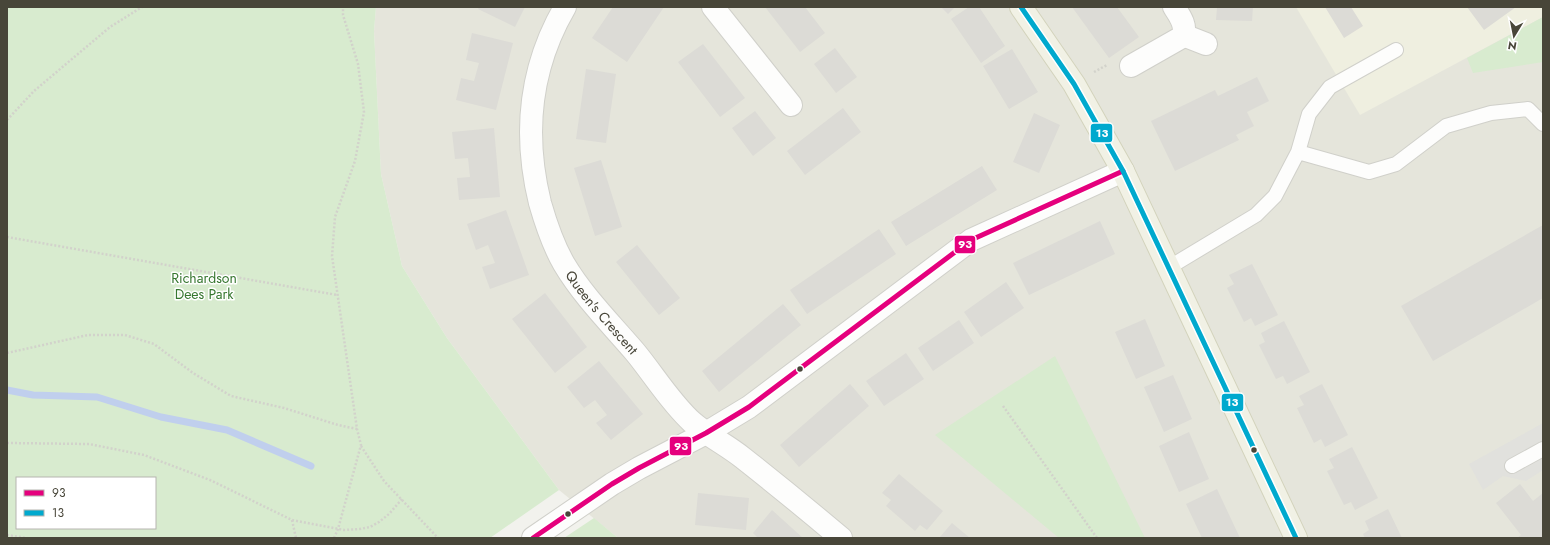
<svg xmlns="http://www.w3.org/2000/svg" width="1550" height="545" viewBox="0 0 1550 545" font-family="Jost,sans-serif">
  <style>
    .residential { fill: #e5e5db }
    .education { fill: #efefe0 }
    .green { fill: #d8ebcf; fill-rule: evenodd }
    .parking { fill: #e1e1dd }
    .lines { fill: none; stroke-linecap: round; stroke-linejoin: round }
    .stream { stroke: #c0cfed; stroke-width: 7 }
    .building { fill: #dcdbd6 }
    .service-casing { stroke: #d0d0ca; stroke-width: 16 }
    .minor-casing { stroke: #d0d0ca; stroke-width: 24 }
    .primary-casing { stroke: #d3d3bc; stroke-width: 24 }
    .path { stroke: #d2d2cb; stroke-width: 2.5; stroke-dasharray: 2 2; stroke-linecap: butt }
    .service { stroke: #fdfdfc; stroke-width: 14 }
    .minor { stroke: #fdfdfc; stroke-width: 22 }
    .primary { stroke: #f1f1e5; stroke-width: 22 }
    .bus-1-casing { stroke: #fff; stroke-width: 8 }
    .bus-2-casing { stroke: #fff; stroke-width: 8 }
    .bus-1 { stroke: #e5007d; stroke-width: 5 }
    .bus-2 { stroke: #00a9ce; stroke-width: 5 }
    .bus-dot { fill: #484639; stroke: #fff; stroke-width: 1.5 }
    .labels { text-anchor: middle; stroke-width: 3; stroke-linejoin: round; paint-order: stroke }
    .park-label { font-size: 14px; fill: #36772f; stroke: #fff }
    .street-label { font-size: 14px; fill: #484639; stroke: #fff }
    .line-badge { stroke: #fff; stroke-width: 1.5 }
    .badge-label { font-size: 11px; text-anchor: middle; font-weight: bold; fill: #fff }
  </style>
  <rect width="100%" height="100%" fill="#f2f2ed"/>
  <path class="residential" d="M376,7h1167v531h-925l-59,-48 -112,-152 -45,-72 -21,-92 -7,-143z"/>
  <path class="education" d="M1296,7h247v10l-183,98z"/>
  <path class="green" d="M7,7h369l-2,24 7,143 21,92 45,72 112,152 -69,48h-483zM17,478h138v50h-138z
    M1543,17v45l-70,11 -6,-15z
    M1055,356l90,182h-86l-124,-103z
    M594,518l24,20h-54z"/>
  <path class="parking" d="M1543,423v47l-17,11 -23,-5 -20,14 -14,-26z"/>
  <g class="lines">
    <path class="stream" d="M7,390l26,5 64,2 64,20 66,13 84,36"/>
  </g>
  <path class="building" d="M479,7h46l-10,20 -37,-18z
    M613,7h51l-37,55 -35,-24z
    M765,7h40l20,26 -25,19z
    M941,7h14l-7,7z
    M969,7h10l26,39 -24,17 -30,-44z
    M1072,7h45l22,30 -30,21z
    M1217,7h36l-1,14 -36,-1z
    M1325,7h26l12,19 -19,12z
    M1467,7h49l-32,23z
    M472,33l41,10 -17,67 -40,-10 5,-22 13,3 5,-18 -13,-3z
    M703,44l42,54 -25,19 -42,-55z
    M835,48l22,29 -21,16 -22,-29z
    M1012,49l26,43 -29,17 -26,-43z
    M586,69l30,5 -10,69 -30,-4z
    M1257,77l12,24 -22,11 7,14 -18,9 3,5 -64,31 -24,-50 64,-31 3,6z
    M843,108l18,24 -56,43 -18,-24z
    M755,111l21,27 -23,18 -21,-28z
    M1034,113l26,12 -21,48 -26,-11z
    M494,128l6,69 -41,3 -2,-22 13,-1 -2,-19 -13,1 -3,-27z
    M601,160l21,67 -27,9 -21,-68z
    M982,166l15,24 -91,56 -15,-24z
    M506,210l23,65 -39,14 -8,-22 13,-4 -7,-18 -12,5 -9,-26z
    M1100,221l15,33 -86,41 -16,-32z
    M1543,225v73l-110,63 -32,-55z
    M879,229l17,25 -89,60 -17,-24z
    M637,245l43,53 -21,17 -43,-53z
    M1252,264l26,51 -23,11 -4,-8 -7,4 -17,-34 7,-4 -5,-9z
    M1006,282l18,26 -43,29 -17,-25z
    M545,293l42,54 -32,26 -43,-54z
    M783,304l18,21 -82,67 -17,-21z
    M1145,319l20,47 -29,13 -21,-47z
    M959,320l15,23 -41,28 -15,-23z
    M1284,321l26,51 -23,12 -4,-8 -7,3 -17,-34 6,-3 -4,-9z
    M906,353l18,26 -40,27 -18,-25z
    M599,361l44,53 -32,26 -15,-17 11,-8 -12,-15 -11,8 -17,-21z
    M1173,375l19,44 -28,13 -20,-45z
    M850,384l19,22 -70,61 -19,-22z
    M1322,384l26,51 -23,12 -4,-8 -7,4 -17,-35 7,-3 -5,-9z
    M1189,432l20,47 -30,13 -20,-46z
    M1352,447l26,51 -23,12 -4,-8 -7,3 -17,-34 7,-3 -5,-9z
    M899,474l44,37 -16,19 -7,-5 -5,6 -29,-25 5,-6 -9,-7z
    M1520,484l13,17 10,-8v45h-26l4,-3 -25,-32z
    M1217,489l23,49h-38l-16,-34z
    M698,493l51,5 -3,32 -51,-5z
    M1388,509l14,29h-37l-2,-4 6,-4 -4,-9z
    M772,510l31,28h-45l-5,-5z
    M952,523l18,15h-31z"/>
  <g class="lines">
    <g class="service-casing">
      <path id="service" d="M1298,152l71,20 27,-8 50,-38 45,-13 37,-4 15,15
        M1168,268l88,-53 19,-19 23,-44 11,-38 21,-27 66,-37
        M1512,466l31,-17"/>
    </g>
    <g class="minor-casing">
      <g id="minor">
        <path id="s1" d="M565,7c-36,62 -42,127 -25,196 6,21 13,42 24,61 19,32 47,60 71,88 19,23 35,50 57,70 16,14 35,23 51,36 33,26 66,53 98,80"/>
        <path d="M713,7l78,98"/>
        <path d="M1183,35l23,9"/>
        <path d="M1131,66l51,-29c6,-10 -2,-21 -8,-30"/>
        <path d="M533,538l79,-54 27,-16 67,-35 43,-26 222,-167 152,-69"/>
      </g>
    </g>
    <g class="primary-casing">
      <path id="primary" d="M1021,7l53,77 49,87 173,367"/>
    </g>
    <path class="path" d="M1094,72l13,-7
      M7,120l27,-29 76,-64 32,-20
      M7,237l330,58
      M7,353l81,-18h37l29,9 39,29 38,23 53,12 54,17 19,4
      M1003,406l94,132
      M7,443l82,1 55,11 66,25 82,40 52,10 16,-1 10,-2 9,-5 10,-8 13,-15
      M361,446l23,35 54,57
      M292,520l4,18
      M7,535l20,3
      M334,538l4,-9 23,-84 -4,-16 -25,-173 3,-39 20,-56 9,-49 -6,-48 -15,-49v-8"/>
    <use href="#service" class="service"/>
    <use href="#minor" class="minor"/>
    <use href="#primary" class="primary"/>
    <g class="bus-1-casing">
      <path id="bus-1" d="M533,538l79,-54 27,-16 67,-35 43,-26 222,-167 152,-69"/>
    </g>
    <g class="bus-2-casing">
      <path id="bus-2" d="M1021,7l53,77 49,87 173,367"/>
    </g>
    <use href="#bus-1" class="bus-1"/>
    <use href="#bus-2" class="bus-2"/>
  </g>
  <g class="bus-dot">
    <circle cx="800" cy="369" r="3.5"/>
    <circle cx="1254" cy="450" r="3.5"/>
    <circle cx="568" cy="514" r="3.5"/>
  </g>
  <g class="labels">
    <g class="park-label">
      <text x="204" y="283">Richardson<tspan x="204" dy="16">Dees Park</tspan></text>
    </g>
    <g class="street-label">
      <text dy="5" stroke="none"><textPath href="#s1" startOffset="330">Queen's Crescent</textPath></text>
    </g>
  </g>
  <g class="line-badge">
    <rect x="1090" y="123" width="23" height="20" rx="4" fill="#00a9ce"/>
    <rect x="954" y="235" width="22" height="19" rx="4" fill="#e5007d"/>
    <rect x="1221" y="393" width="23" height="19" rx="4" fill="#00a9ce"/>
    <rect x="669" y="436" width="23" height="20" rx="4" fill="#e5007d"/>
  </g>
  <g class="badge-label">
    <text x="1102" y="137">13</text>
    <text x="965" y="248">93</text>
    <text x="1232" y="406">13</text>
    <text x="681" y="450">93</text>
  </g>
  <rect width="1550" height="545" fill="none" stroke="#484639" stroke-width="16"/>
  <rect x="16" y="477" width="140" height="52" fill="#ffffff" stroke="#b6b5b0"/>
  <rect x="24" y="490" width="20" height="6" fill="#e5007d" stroke="#b6b5b0"/>
  <text x="52" y="497" font-size="12" fill="#484639">93</text>
  <rect x="24" y="510" width="20" height="6" fill="#00a9ce" stroke="#b6b5b0"/>
  <text x="52" y="517" font-size="12" fill="#484639">13</text>
  <g transform="translate(1514 36) rotate(190)" stroke="#ffffff" stroke-width="3" paint-order="stroke">
  <path d="M0-3L7 15L0 10L-7 15Z" fill="#484639"/>
  <text y="-6" font-size="11" font-weight="bold" text-anchor="middle" fill="#484639">N</text>
  </g>
</svg>
